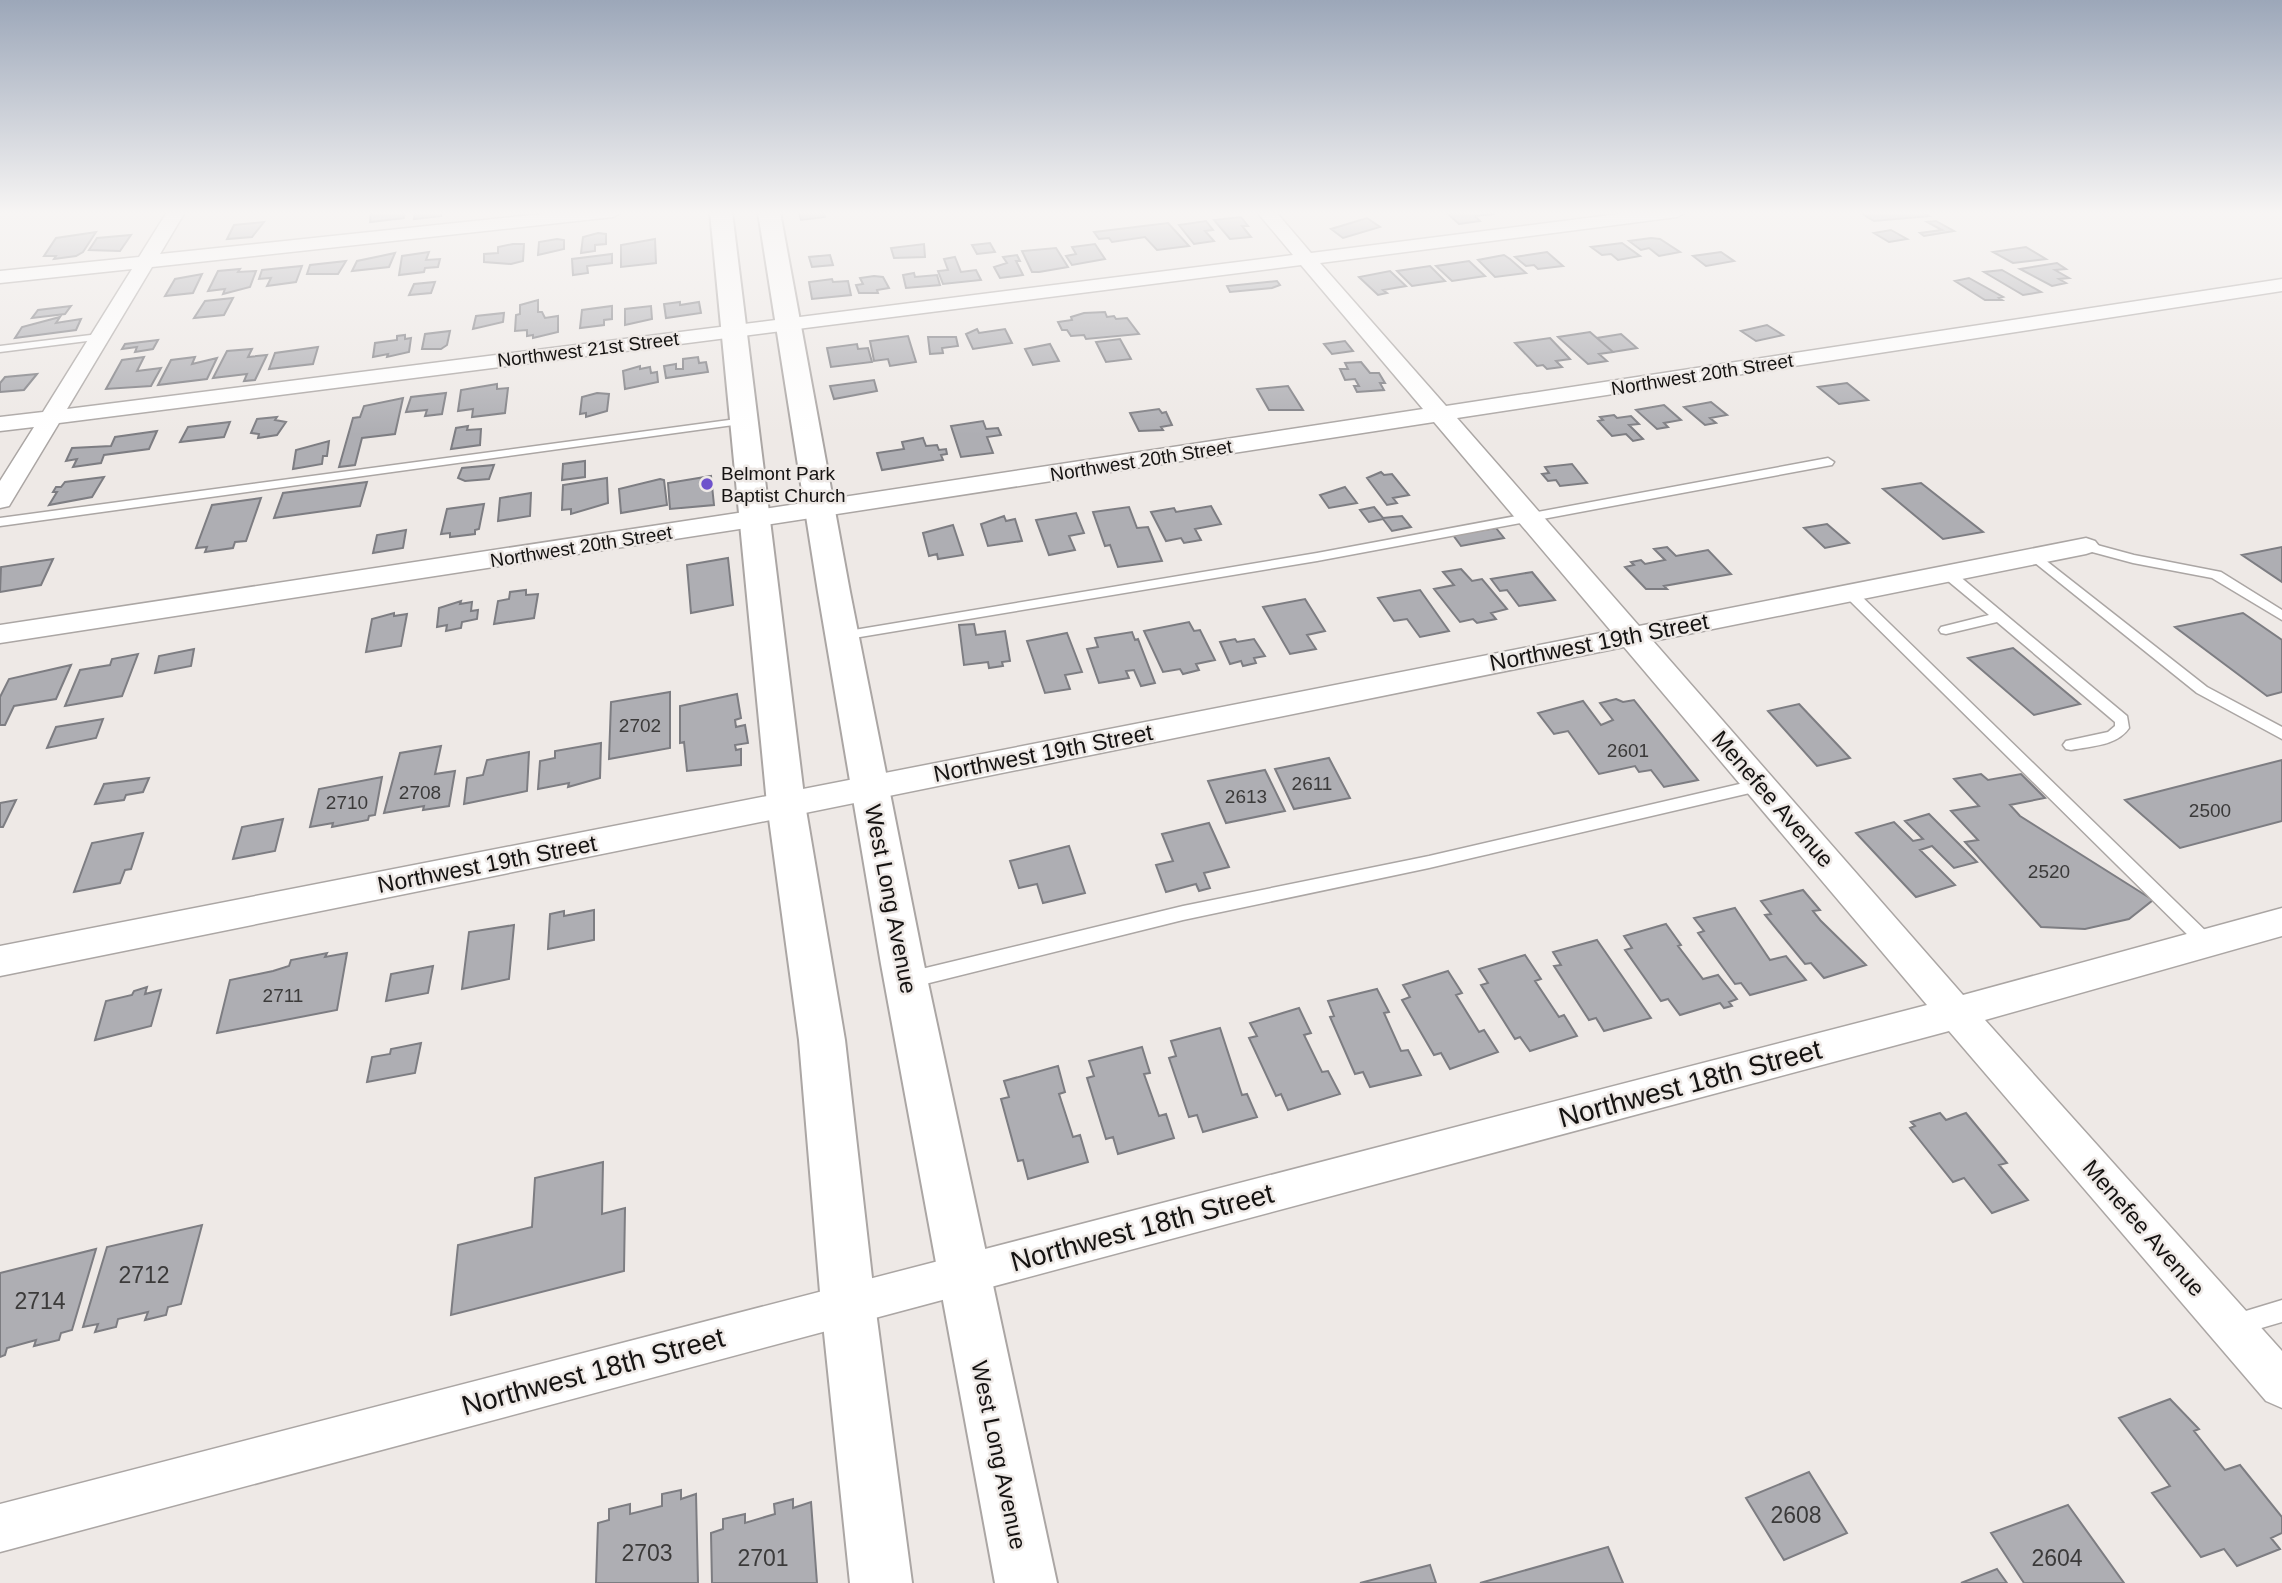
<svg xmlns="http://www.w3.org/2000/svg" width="2282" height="1583" viewBox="0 0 2282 1583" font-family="Helvetica,sans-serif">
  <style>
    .building { fill: #aeaeb3; stroke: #7d7d82; stroke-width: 2 }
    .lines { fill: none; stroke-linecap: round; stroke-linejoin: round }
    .service-casing { stroke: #aba6a4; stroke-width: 3 }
    .minor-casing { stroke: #aba6a4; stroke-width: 3 }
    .secondary-casing { stroke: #aba6a4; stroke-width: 4 }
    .service { fill: #fff; fill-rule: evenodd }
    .minor { fill: #fff; fill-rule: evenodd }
    .secondary { fill: #fff; fill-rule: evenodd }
    .poi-dot { fill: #6e52cc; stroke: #eee9e6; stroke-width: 2.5 }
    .labels { text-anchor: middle; stroke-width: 5; stroke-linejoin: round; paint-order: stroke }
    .far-street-label { font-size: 19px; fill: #151312; stroke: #eee9e6 }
    .far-poi-label { font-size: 19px; fill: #151312; stroke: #eee9e6; text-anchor: start }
    .number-label { font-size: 19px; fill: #3b3a3a }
    .street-label { font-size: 23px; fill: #151312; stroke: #eee9e6 }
    .near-number-label { font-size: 23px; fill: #3b3a3a }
    .near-street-label { font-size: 28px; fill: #151312; stroke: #eee9e6 }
  </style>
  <rect width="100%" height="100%" fill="#eee9e6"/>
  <path class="building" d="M371,212h34l-1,6 -34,4z
    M415,212h26v4l-27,3z
    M824,212l1,5 -24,3 -2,-7z
    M1466,212h26l2,2 -19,2 5,5 -21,3 -11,-10z
    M1859,212h63l7,4 -55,5z
    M1241,217l7,9h-6l9,11 -21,2 -16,-19z
    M1367,218l13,9 -37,11 -12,-9z
    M1206,221l7,9 -8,1 9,10 -20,3 -15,-19z
    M1936,221l18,10 -30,5 -4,-3 22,-3 -15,-8z
    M264,222l-12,15 -25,2 7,-14z
    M1168,223l21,23 -32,4 -12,-13 -33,5 -3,-4 -10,1 -5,-7z
    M1891,230l16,9 -18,3 -15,-9z
    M96,232l-13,20 -7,4 -22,3 2,-3h-12l12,-18z
    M598,233l8,1v10l-11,1v6l-14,2 2,-16z
    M131,235l-11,16 -31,-1 8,-12z
    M1651,238l9,1 20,13 -21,4 -10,-8 -8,2 -12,-9z
    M557,239l7,1v9l-26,6 1,-13z
    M655,239l1,24 -35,4v-22z
    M990,243l5,9 -18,2 -5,-9z
    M1622,243l18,13 -22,4 -7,-6 -9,1 -11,-8z
    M513,244h11l-1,17 -12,3 -27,-2v-8l14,-1v-6z
    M924,244l1,13 -31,1 -3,-10z
    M1095,244l10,15 -33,6 -6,-9 10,-2 -4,-7z
    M2026,247l20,12 -33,4 -20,-11z
    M1056,248l12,19 -29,5h-7l-10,-21z
    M429,252l-3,8 14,-1 -2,8 -13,1 -1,4 -25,3 3,-19z
    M1547,252l16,14 -25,3 -4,-4 -8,1 -11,-9z
    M1721,252l13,9 -28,5 -13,-10z
    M395,253l-6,14 -37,4 5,-10z
    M612,254v9l-25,3 1,7 -15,2 -1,-16z
    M830,255l3,10 -21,2 -3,-10z
    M1017,255l3,6h-4l7,14 -23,3 -6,-11 13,-4 -4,-6z
    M1504,255l6,4 16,14 -31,4 -17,-17z
    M955,257l6,15 15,-2 5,10 -38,4 -5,-13 10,-1 -4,-11z
    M346,261l-8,13h-31l3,-9z
    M1469,261l16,15 -33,5 -16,-15z
    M2057,263l9,6 -11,1 14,8 -10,1 7,4 -14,3 -32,-17z
    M302,266l-6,16 -29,4 4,-8 -12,1 3,-9z
    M1430,266l15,15 -33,5 -15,-15z
    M240,269l-2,3 18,-1 -6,16 -27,7 2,-5 -17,2 10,-20z
    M2002,270l39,22 -18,3 -39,-23z
    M1390,271l16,15 -23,4 4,3 -9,2 -19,-18z
    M914,273l1,4 22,-2 3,10 -34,3 -3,-13z
    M202,274l-9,19 -28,3 10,-17z
    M874,276l9,1 6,11 -12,2 1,3h-19l-3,-8 7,-1 -3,-6z
    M1969,278l34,19 -4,1 3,2h-17l-30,-19z
    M832,279l1,3 15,-1 3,14 -39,4 -3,-17z
    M1277,281l3,4 -8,3 -42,4 -3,-6z
    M435,282l-4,11 -22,2 5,-11z
    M233,298l-9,17 -30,3 11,-17z
    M538,300v12h4l3,6 13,-2v16l-25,6v-3l-6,1v-6l-12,1 1,-16 4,-1v-9z
    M680,302v3l19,-3 2,11 -35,5 -2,-14z
    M71,306l-6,8 -33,4 6,-8z
    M612,306v13l-8,1v5l-24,3 2,-18z
    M651,306l1,13 -27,6v-16z
    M1105,312l2,5 7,-1 2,3 11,-1 12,16 -53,5 -2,-4 -13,1 -4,-6h-5l-4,-8 14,-2 -1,-3 13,-4z
    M504,313l-1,9 -30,7 3,-13z
    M60,317l-4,6 25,-4 -5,11 -61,8 7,-11z
    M1767,325l16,10 -27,6 -15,-10z
    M977,329l2,4 26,-4 7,14 -39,6 -7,-15z
    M450,331l-3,14 -6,4h-19l3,-15z
    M1590,332l23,20 -14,2 8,7 -19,3 -30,-27z
    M1621,334l16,14 -24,4 -16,-14z
    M405,335v4l6,-1 -2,14 -22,5 1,-3 -15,3 2,-14 22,-3v-4z
    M908,336l8,26 -26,4 -2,-7 -14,2 -4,-20z
    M928,337h28l2,9 -16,2 1,5 -13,1z
    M1550,338l20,21 -14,2 6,6 -15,2 -4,-4 -6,1 -22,-23z
    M1120,339l11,20 -25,3 -10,-20z
    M158,340l-5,9 -18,3 2,-5 -15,2 3,-5z
    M1345,341l8,10 -21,3 -8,-10z
    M857,344l1,5 10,-1 4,14 -41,5 -4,-19z
    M1050,344l9,17 -26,4 -8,-16z
    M318,347l-5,17 -44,5 6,-16z
    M252,349l-4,8 19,-2 -12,25 -11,1 3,-7 -34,4 14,-27z
    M144,357l-7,14 24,-3 -10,18 -45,3 16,-29z
    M195,357l-3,7 25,-6 -10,21 -49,6 13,-25z
    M698,357l1,6 7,-1 2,10 -42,6 -2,-12 12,-2v5h7v-10z
    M1361,362l9,11h9l6,10h-5l4,7 -27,2 -3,-6h5l-4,-7 -10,1 -5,-11h8l-3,-6z
    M640,366v3l10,-2 1,6 6,-1 1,10 -33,7 -2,-18z
    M37,374l-13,16 -24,2v-9l5,-6z
    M874,380l3,11 -43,8 -4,-13z
    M1847,383l21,17 -29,4 -21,-17z
    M497,384v5l11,-1 -3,25 -33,4 1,-8 -15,2 3,-21z
    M1288,386l15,24h-34l-12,-21z
    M446,393l-4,21 -17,2 2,-6 -21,2 5,-15z
    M597,393l12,1 -2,17 -21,6v-4l-6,1 2,-17z
    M403,398l-8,36 -33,4 -7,27 -16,2 14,-49 7,-1 4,-11z
    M1711,402l16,13 -17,3 6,5 -11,2 -21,-18z
    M1664,405l17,15 -17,3 4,4 -11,2 -21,-19z
    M1159,409l3,4 4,-1 6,13 -11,2 2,3 -24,1 -9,-18z
    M1614,415l3,3 14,-2 8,8 -10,1 14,14 -10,2 -7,-7 -14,2 -14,-15 5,-1 -3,-3z
    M277,417l-2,3 11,2 -9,13 -19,3 1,-4 -8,-1 6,-14z
    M983,421l3,8 12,-1 3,7 -14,2 6,16 -32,4 -10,-31z
    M230,422l-6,15 -44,5 8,-15z
    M468,426l-1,4 14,-1 -1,16 -29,4 5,-21z
    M157,431l-8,18 -45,6 -3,8 -28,4 4,-8 -11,2 6,-13 39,-2 4,-9z
    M923,438l3,8 11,-1 2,5 7,-1 1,5 -6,1 2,5 -61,10 -5,-17 27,-4 -2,-7z
    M329,441l-2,15h-4l-1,8 -29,5 3,-19z
    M585,461v16l-23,3 1,-16z
    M1572,464l15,19 -27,3 -4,-6 -8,1 -6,-7 7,-1 -4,-6z
    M494,465l-5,14 -24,2 -7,-3 4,-10z
    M1381,472l3,3 8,-1 17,21 -16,3 4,5 -10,2 -20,-27z
    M711,476l3,29 -44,4 -2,-26z
    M104,477l-12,20 -43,8 8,-13h-4l3,-5h5l4,-5z
    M607,478l1,25 -37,11v-5l-9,1 1,-25z
    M660,479l4,1 3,25 -46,8 -2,-24z
    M367,482l-7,24 -86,12 9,-25z
    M1921,483l62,49 -40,7 -60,-50z
    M1345,487l12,16 -28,5 -9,-13z
    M531,493l-1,23 -32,5 2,-23z
    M261,498l-15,43 -11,1 -2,6 -28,4 2,-5 -11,1 16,-43z
    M484,504l-5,25 -4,1v4l-25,3v-4l-9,1 6,-25z
    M1211,506l10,18 -26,5 6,11 -17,3 -3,-5 -15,3 -15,-29 23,-4 2,4z
    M1129,507l8,21 11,-1 14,34 -44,6 -8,-22 -5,1 -12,-34z
    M1374,507l9,11 19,-2 9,11 -19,4 -9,-12 -14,3 -9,-12z
    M1076,513l8,20 -15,3 6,14 -26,5 -13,-35z
    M1004,516l2,5 9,-2 7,22 -34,5 -7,-22z
    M1827,524l22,19 -24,5 -21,-20z
    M953,525l10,30 -25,4 -1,-5 -8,2 -6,-23z
    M1496,528l8,10 -43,8 -8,-11z
    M406,530l-3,18 -30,5 4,-18z
    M1667,547l9,9 32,-6 23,24 -67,12 3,3h-21l-21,-22 9,-2 -3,-3 10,-2 4,4 20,-4 -11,-11z
    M2282,547v35l-40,-27z
    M728,558l5,47 -42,8 -4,-48z
    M53,559l-12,26 -41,7 1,-25z
    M1461,569l11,12 10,-2 25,30 -16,4 5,6 -19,4 -4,-4 -13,3 -26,-33 20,-4 -11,-13z
    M1532,572l23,28 -36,6 -12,-16 -7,1 -9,-12z
    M526,590v5l12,-1 -4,24 -40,6 4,-23 11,-2 1,-7z
    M1420,590l29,41 -29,6 -13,-18 -13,2 -16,-23z
    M1305,599l20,32 -18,4 9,14 -26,5 -27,-47z
    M461,601l-1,3 12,-2 -1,9 7,-1 -1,9 -15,3 -1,6 -15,3 1,-6 -10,2 2,-19z
    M394,613v3l13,-2 -6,32 -35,6 6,-33z
    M2243,613l39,27v52l-15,4 -92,-69z
    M1189,622l5,9 6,-1 15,30 -19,4 3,6 -16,4 -3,-5 -17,3 -19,-41z
    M974,624l2,11 29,-4 5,30 -8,1 1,4 -14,2 -1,-6 -24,3 -5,-40z
    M1132,632l3,8 3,-1 17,44 -14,3 -7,-16 -8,1 3,7 -30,5 -12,-34 11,-2 -3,-9z
    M1067,633l15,39 -17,3 5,14 -25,4 -18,-52z
    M1235,639l2,3 17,-3 11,17 -11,2 2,5 -13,3 -2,-5 -11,3 -10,-22z
    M2013,648l67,56 -46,11 -66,-57z
    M194,649l-3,17 -36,7 4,-17z
    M138,654l-16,42 -57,10 15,-36 30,-5 2,-6z
    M71,665l-15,34 -42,7 -9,19h-5v-28l9,-18z
    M670,692v56l-61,11 2,-57z
    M737,694l4,24 -6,2 1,7 9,-2 3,18 -13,2 1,5 5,-1v16l-54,6 -3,-29 -4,1v-37z
    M1616,699l7,3 11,-2 64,80 -34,7 -13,-17 -12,2 -4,-6 -36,8 -31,-43 -14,3 -16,-21 45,-12 18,24 12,-5 -13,-17z
    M1799,704l51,54 -33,8 -49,-55z
    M103,719l-7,19 -49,10 9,-21z
    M601,743l-1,35 -32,9 1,-4 -31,6 2,-28 15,-3v-7z
    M441,746l-6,28 20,-3 -6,35 -26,4 1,-4 -40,7 16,-60z
    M529,752l-2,39 -63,13 3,-26 16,-3 4,-15z
    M1329,758l21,40 -56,11 -19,-40z
    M2282,760v61l-102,27 -55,-48z
    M1265,770l20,41 -59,12 -18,-42z
    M1981,774l7,6 33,-6 24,24 -35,7 10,11 133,84 -24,19 -44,10 -44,-2 -76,-85 13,-2 -27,-29 28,-5 -25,-27z
    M382,777l-7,38 -6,1 -1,4 -36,7 1,-4 -23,4 9,-38z
    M149,778l-6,14 -17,3 -2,5 -29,4 9,-20z
    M16,800l-13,27h-3v-24z
    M1929,814l48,48 -23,6 -22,-22 -12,4 35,35 -39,12 -60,-64 38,-11 19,19 10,-2 -18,-18z
    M283,819l-8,32 -42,8 9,-32z
    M1209,823l20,44 -25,6 6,15 -11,3 -3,-7 -30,8 -10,-27 17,-4 -11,-27z
    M143,833l-12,36 -6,1 -5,13 -46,9 18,-49z
    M1069,846l16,47 -42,10 -6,-19 -18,4 -9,-27z
    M1803,890l17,20 -7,1 8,10 45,44 -42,13 -13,-15 -6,1 -40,-49 6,-1 -10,-13z
    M1735,908l35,52 16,-4 20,24 -56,15 -9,-12 -6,1 -37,-51 6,-2 -10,-13z
    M594,910v30l-46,9 2,-35 14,-3v5z
    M1666,924l15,21 -3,1 25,33 15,-4 19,24 -8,3 3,4 -8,2 -4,-5 -40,12 -12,-16 -7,2 -36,-51 7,-2 -8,-12z
    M514,925l-5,54 -47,10 7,-57z
    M1597,940l54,78 -47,13 -8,-13 -7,2 -35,-54 7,-1 -8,-13z
    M327,953l-2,4 22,-4 -10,57 -120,23 13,-53 43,-9 16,-5 2,-6z
    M1525,955l16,24 -6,2 24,36 5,-2 13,21 -47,15 -10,-14 -5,2 -34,-54 7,-2 -9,-14z
    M433,966l-5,27 -42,8 5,-27z
    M1448,971l14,22 -6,2 23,37 5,-2 14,22 -48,17 -9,-16 -7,2 -32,-55 8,-3 -7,-12z
    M147,987l-2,7 16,-4 -10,36 -56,14 11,-39 26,-6 2,-4z
    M1377,989l12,23 -5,1 17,38 7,-1 13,25 -51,12 -7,-15 -8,2 -25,-57 4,-1 -6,-15z
    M1299,1008l12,25 -7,2 18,37 6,-1 12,23 -52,16 -7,-16 -5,2 -27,-58 8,-2 -7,-13z
    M1220,1028l22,67 5,-1 10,23 -54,15 -6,-17 -8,2 -20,-59 7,-2 -5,-15z
    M421,1043l-6,30 -48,9 5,-25 18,-3 1,-5z
    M1142,1047l8,26 -6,1 15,42 7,-2 8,24 -56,16 -5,-17 -7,2 -19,-61 7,-2 -5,-15z
    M1058,1066l7,26 -6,2 14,43 7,-2 8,27 -60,17 -5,-19 -5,1 -17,-62 8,-2 -5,-16z
    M1940,1113l6,7 20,-7 41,50 -8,2 29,35 -36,13 -28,-35 -11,4 -43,-54 5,-2 -4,-4z
    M603,1162l-1,52 23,-6 -1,63 -173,44 7,-70 74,-18 3,-49z
    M202,1225l-21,79 -13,3 -2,8 -21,5 3,-8 -30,7 -2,8 -21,5 3,-8 -15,3 24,-80z
    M96,1249l-24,81 -11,3 -2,7 -25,6 2,-6 -29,8 -2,7 -5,2v-84z
    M2170,1399l29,30 -5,2 31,39 15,-5 42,52v16l-11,5 9,11 -43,17 -13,-17 -23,8 -49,-64 18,-7 -51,-68z
    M1809,1472l38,61 -63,27 -38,-62z
    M681,1490v9l15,-5 2,89h-102l2,-60 11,-3v-11l21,-5v10l32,-8v-12z
    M793,1499v9l18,-6 6,81h-105l-1,-50 12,-4v-10l22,-5v9l30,-9 -1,-10z
    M2068,1505l56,78h-100l-33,-50z
    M1608,1547l15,36h-143z
    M1430,1565l6,18h-76z
    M1997,1569l10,14h-46z"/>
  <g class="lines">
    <g class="service-casing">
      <path id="service" d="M99,334l5,3 -1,2 -103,13v-6z
        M744,418l4,1v4l-748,103v-8z
        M1828,458l6,4 -2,3 -515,96 -475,79 -7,-4 7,-4 475,-79z
        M2086,542l48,13 87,17 61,38v10l-70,-42 -79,-15 -52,-14v-6z
        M2035,552l172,135 75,40v12l-85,-46 -167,-134v-6z
        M1947,569l5,1 175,146 2,12c-12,18 -38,18 -58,22l-5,-1 -3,-4 3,-4 42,-9 7,-6v-4l-118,-100 -51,12 -5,-1 -2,-3 2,-3 48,-12 -47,-39v-6z
        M1850,589l5,1 358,348 3,5 -3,5 -6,2 -6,-2 -356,-352v-6z
        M1761,779l6,2 2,4 -2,4 -338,79 -246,52 -274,68 -6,-3 -3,-5 3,-5 6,-3 274,-66 246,-50z
        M2282,1300v22l-48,14 -8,-3 -3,-8 3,-8z"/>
    </g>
    <g class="minor-casing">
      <path id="minor" d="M167,212h18l-25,42 401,-42h61l-9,5 -461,50 -85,142 1226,-154 -36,-43h19l35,41 323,-41h52l-9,5 -357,46 126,143 836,-127v12l-825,127 182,208 447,-88 9,3 4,5 -4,5 -9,3 -433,87 310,354 319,-87v28l-297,84 297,331v57l-16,-7 -317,-370 -1949,521v-48l1927,-499 -303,-358 -1624,329v-30l1611,-315 -177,-209 -1434,221v-18l1423,-216 -122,-144 -1242,158 -47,78 -3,5 -9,2v-27l34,-54 -34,4v-14l43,-5 89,-143 -132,14v-12l139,-14z"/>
    </g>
    <g class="secondary-casing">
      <path id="secondary" d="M710,212h22l73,592 40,236 30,264 37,279h-62l-29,-279 -22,-264 -32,-236z
        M758,212h22l70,380 74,372 133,619h-62l-114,-619 -63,-372z"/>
    </g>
    <use href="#service" class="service"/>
    <use href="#minor" class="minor"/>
    <use href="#secondary" class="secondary"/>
  </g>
  <linearGradient id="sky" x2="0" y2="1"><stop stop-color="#9ca7b9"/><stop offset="0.49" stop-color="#f7f5f4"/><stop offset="1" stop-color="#f7f5f4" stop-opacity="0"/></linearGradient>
  <rect width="2282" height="434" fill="url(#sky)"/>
  <circle class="poi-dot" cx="707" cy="484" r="7"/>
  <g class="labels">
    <g class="far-street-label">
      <text transform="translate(588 349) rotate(-7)" y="7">Northwest 21st Street</text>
      <text transform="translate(1702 374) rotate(-9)" y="7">Northwest 20th Street</text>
      <text transform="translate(1141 460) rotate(-9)" y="7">Northwest 20th Street</text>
      <text transform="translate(581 546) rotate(-9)" y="7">Northwest 20th Street</text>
    </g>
    <g class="far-poi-label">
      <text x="721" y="480">Belmont Park<tspan x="721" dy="22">Baptist Church</tspan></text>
    </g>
    <g class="number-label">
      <text x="640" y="732">2702</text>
      <text x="1628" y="757">2601</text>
      <text x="1312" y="790">2611</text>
      <text x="420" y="799">2708</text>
      <text x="1246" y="803">2613</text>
      <text x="347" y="809">2710</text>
      <text x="2210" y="817">2500</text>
      <text x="2049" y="878">2520</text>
      <text x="283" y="1002">2711</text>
    </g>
    <g class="street-label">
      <text transform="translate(1599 642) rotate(-11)" y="8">Northwest 19th Street</text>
      <text transform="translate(1043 753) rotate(-11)" y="8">Northwest 19th Street</text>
      <text transform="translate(1773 799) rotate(49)" y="8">Menefee Avenue</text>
      <text transform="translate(487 864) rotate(-11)" y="8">Northwest 19th Street</text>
      <text transform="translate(891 899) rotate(79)" y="8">West Long Avenue</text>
      <text transform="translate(2144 1228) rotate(49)" y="8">Menefee Avenue</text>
      <text transform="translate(999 1455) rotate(78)" y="8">West Long Avenue</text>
    </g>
    <g class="near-number-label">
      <text x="144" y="1283">2712</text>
      <text x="40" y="1309">2714</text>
      <text x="1796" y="1523">2608</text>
      <text x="647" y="1561">2703</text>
      <text x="763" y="1566">2701</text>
      <text x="2057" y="1566">2604</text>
    </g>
    <g class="near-street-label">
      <text transform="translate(1690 1083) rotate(-15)" y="10">Northwest 18th Street</text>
      <text transform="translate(1142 1227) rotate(-15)" y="10">Northwest 18th Street</text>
      <text transform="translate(593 1371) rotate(-15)" y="10">Northwest 18th Street</text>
    </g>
  </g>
</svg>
